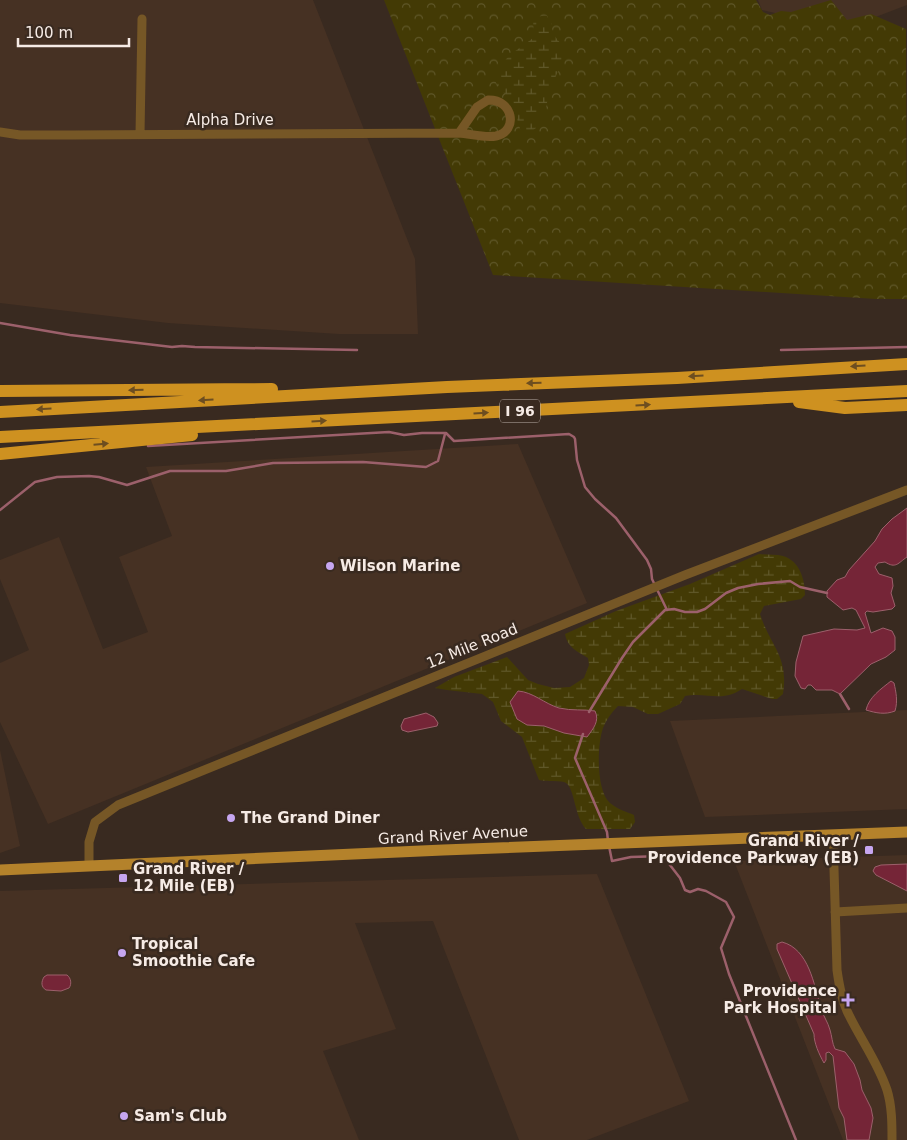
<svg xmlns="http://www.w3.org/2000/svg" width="907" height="1140" viewBox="0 0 907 1140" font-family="'DejaVu Sans',sans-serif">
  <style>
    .built { fill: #463123 }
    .forest { fill: url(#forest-crowns) }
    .wetland { fill: url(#wetland-marsh); fill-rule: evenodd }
    .water { fill: #752537; stroke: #9c606b }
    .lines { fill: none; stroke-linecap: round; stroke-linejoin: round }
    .stream { stroke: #9c606b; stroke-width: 2.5 }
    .minor { stroke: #765726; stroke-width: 9 }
    .major { stroke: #b4822b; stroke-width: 11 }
    .highway { stroke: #ce9120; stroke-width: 12 }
    .oneway { fill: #6d4e20 }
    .poi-dot { fill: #c6a6f0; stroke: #392a20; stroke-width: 2 }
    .labels { text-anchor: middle; stroke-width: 5; stroke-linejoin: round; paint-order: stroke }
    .shield { fill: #392a20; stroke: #bdb1aa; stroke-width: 1 }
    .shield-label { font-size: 14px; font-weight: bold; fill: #f6ebe5 }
    .street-label { font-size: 15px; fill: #f6ebe5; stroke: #392a20 }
    .poi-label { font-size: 15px; font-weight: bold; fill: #f6ebe5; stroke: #392a20; text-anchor: start }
  </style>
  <defs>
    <pattern id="forest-crowns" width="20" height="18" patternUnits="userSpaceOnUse" patternTransform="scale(1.25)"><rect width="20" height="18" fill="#433a05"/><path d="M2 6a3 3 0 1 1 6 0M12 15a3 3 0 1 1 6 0" fill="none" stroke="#5f5729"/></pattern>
    <pattern id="wetland-marsh" width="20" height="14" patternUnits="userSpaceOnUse" patternTransform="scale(1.25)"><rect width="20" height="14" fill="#433a05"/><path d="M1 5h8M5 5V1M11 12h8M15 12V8" fill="none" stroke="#5f5729"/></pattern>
  </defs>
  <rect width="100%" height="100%" fill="#392a20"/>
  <path class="built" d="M0,0h313l102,259 3,75h-79l-171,-11 -168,-20z
    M758,0h149v5l-63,24 -56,16 -13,-32 -13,-3z
    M518,444l69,159 -539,221 -48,-102v-59l29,-13 -29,-71v-19l59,-23 44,112 45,-17 -29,-75 53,-21 -26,-69z
    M907,710v99l-202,8 -35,-96z
    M0,750l20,96 -20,7z
    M907,855v285h-64l-109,-279z
    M597,874l92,227 -102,39h-68l-86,-219 -78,2 41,106 -73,22 36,89h-359v-249z"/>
  <path class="forest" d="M384,0h372l7,12 7,3 11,-4 10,1 40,-12 16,20 24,-6 35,15 1,270h-31l-383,-24z"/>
  <path class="wetland" d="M546,15l5,7 2,12 8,10 2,6 -1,12 -13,30 -3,16 -8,9 -2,11 -8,6 -7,-2 -8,-27 -17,-22c4,-27 18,-29 38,-46l-1,-19z
    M759,554c8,1 17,0 24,2 17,5 22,24 22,39l-4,4 -37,7 -4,8c10,32 29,42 23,80l-6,5h-5l-30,-10c-22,14 -33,3 -57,7l-5,8 -22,10h-10l-15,-7 -15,-1c-7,7 -12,14 -15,22 -6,17 -7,63 7,75 7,6 17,9 24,12l1,7 -5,7h-44c-12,-13 -11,-40 -20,-46 -4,-3 -20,-1 -27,-3l-17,-43 -21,-16 -8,-19 -11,-8 -35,-4 -12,-2 19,-11 53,-20 21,23 10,4 16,4 16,-1 14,-9 5,-13 -1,-7c-10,-6 -21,-11 -23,-24l51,-23 74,-27zM527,692c13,9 42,23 57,18l-14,24 -26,-8 -17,-1z"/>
  <path class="water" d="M907,508v49c-9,6 -11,12 -22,5l-7,1 -3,4 4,7 13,4 1,8 -2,7 4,13 -3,3 -19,3 -6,-1 -2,2 6,20 12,-5 9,3 3,6v13l-9,7 -15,7 -31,30 -8,-4h-16l-5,-5h-3l-3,4 -4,-1 -6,-12 1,-14 7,-26 31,-7 23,1 8,-2 -9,-18 -4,-2 -9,2 -16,-13v-6l10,-11 8,-3 4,-7 26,-29 7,-12 10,-10z
    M891,681l3,2c2,9 4,18 1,28 -10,4 -19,2 -29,-1 3,-13 15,-21 25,-29z
    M518,691c15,1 27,13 41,17 13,3 24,1 36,3 5,10 -2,18 -8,26l-23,-4 -20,-7 -17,-1 -10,-6 -7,-17z
    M426,713l8,4 4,6 -1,3 -29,6 -6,-2 -1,-4 3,-7z
    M907,864v27l-31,-16 -3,-4 2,-4 6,-2z
    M782,942c27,7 32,43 39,66 2,8 7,14 9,22 2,6 2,13 5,19l10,3 9,12 6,16 2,10 9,18 2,10 -4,22h-22l-3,-22 -5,-10 -6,-52 -4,-4 -3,1v7l-2,3c-5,-9 -10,-20 -10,-29l-37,-85v-5z
    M47,975h20c4,3 5,9 2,13l-8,3 -15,-1c-5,-3 -5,-8 -2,-13z"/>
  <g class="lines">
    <path class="stream" d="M0,323l70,12 102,12 10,-1 13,1 162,3
      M781,350l126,-3
      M148,446l241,-14 15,3 18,-2h24l8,8 115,-7 5,3 1,2 2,21 8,27 10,12 21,19 31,42 4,9 1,10 15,31
      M0,510l35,-28 22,-5 32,-1 10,1 28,8 43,-14h56l47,-8 90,-1 63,5 12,-6 7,-27
      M840,694l9,15
      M589,712l33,-54 11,-16 32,-32 9,-1 11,3h12l8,-3 21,-16 12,-5 20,-4 32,-3 10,6 27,6
      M583,734l-8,24 32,74 1,9
      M609,846l3,15 19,-4 32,-1 17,22 5,12 5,2 8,-3 8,2 20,11 8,15 -13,31 8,26 67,166"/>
    <path class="minor" d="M488,100c25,-1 31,31 8,36 -11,2 -25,-2 -37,-3l18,-26z
      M0,132l20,3h52l387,-2
      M140,134l2,-115
      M833,835l4,135c2,14 4,28 10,41 12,26 31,51 40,79 5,16 5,34 5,50
      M89,866v-24l6,-20 23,-17 567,-230 222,-85
      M835,912l72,-4"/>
    <path class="major" d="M0,870l443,-20 464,-18"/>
    <path class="highway" d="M0,391l272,-2
      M799,402l46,6 62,-3
      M0,412l447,-25 230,-9 230,-14
      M0,437l907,-46
      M0,454l192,-19"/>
  </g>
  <defs><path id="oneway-solid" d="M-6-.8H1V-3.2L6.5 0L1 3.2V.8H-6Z" transform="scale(1.25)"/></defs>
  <g class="oneway">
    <use href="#oneway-solid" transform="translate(858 366) rotate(177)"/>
    <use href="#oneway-solid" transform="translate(696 376) rotate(177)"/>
    <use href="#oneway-solid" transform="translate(534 383) rotate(178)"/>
    <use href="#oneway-solid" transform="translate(136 390) rotate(179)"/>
    <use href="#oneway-solid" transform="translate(206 400) rotate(177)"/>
    <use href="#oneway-solid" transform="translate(643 405) rotate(-3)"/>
    <use href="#oneway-solid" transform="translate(44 409) rotate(177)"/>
    <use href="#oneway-solid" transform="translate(481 413) rotate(-3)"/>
    <use href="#oneway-solid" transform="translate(319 421) rotate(-3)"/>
    <use href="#oneway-solid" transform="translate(101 444) rotate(-5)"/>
  </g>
  <g class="poi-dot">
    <circle cx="330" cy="566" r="5"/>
    <circle cx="231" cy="818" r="5"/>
    <rect x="864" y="845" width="10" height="10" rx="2.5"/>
    <rect x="118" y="873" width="10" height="10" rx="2.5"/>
    <circle cx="122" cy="953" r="5"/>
    <path d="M845.5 992.5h5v5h5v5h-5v5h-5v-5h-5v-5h5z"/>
    <circle cx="124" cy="1116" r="5"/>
  </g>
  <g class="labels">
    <rect class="shield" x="500" y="399.5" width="40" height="23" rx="4"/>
    <g class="shield-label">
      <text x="520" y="416">I 96</text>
    </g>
    <g class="street-label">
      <text x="230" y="125">Alpha Drive</text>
      <text transform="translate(472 646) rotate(-22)" y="5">12 Mile Road</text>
      <text transform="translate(453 835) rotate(-3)" y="5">Grand River Avenue</text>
    </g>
    <g class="poi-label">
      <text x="340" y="571">Wilson Marine</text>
      <text x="241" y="823">The Grand Diner</text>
      <text x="859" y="846" text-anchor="end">Grand River /<tspan x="859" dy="17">Providence Parkway (EB)</tspan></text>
      <text x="133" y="874">Grand River /<tspan x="133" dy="17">12 Mile (EB)</tspan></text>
      <text x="132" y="949">Tropical<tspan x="132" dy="17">Smoothie Cafe</tspan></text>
      <text x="837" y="996" text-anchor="end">Providence<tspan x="837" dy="17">Park Hospital</tspan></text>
      <text x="134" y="1121">Sam's Club</text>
    </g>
  </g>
  <path d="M18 38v8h111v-8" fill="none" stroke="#f6ebe5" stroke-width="2.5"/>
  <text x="25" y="38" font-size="15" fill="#f6ebe5" stroke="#392a20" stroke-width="4" paint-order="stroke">100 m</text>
</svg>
